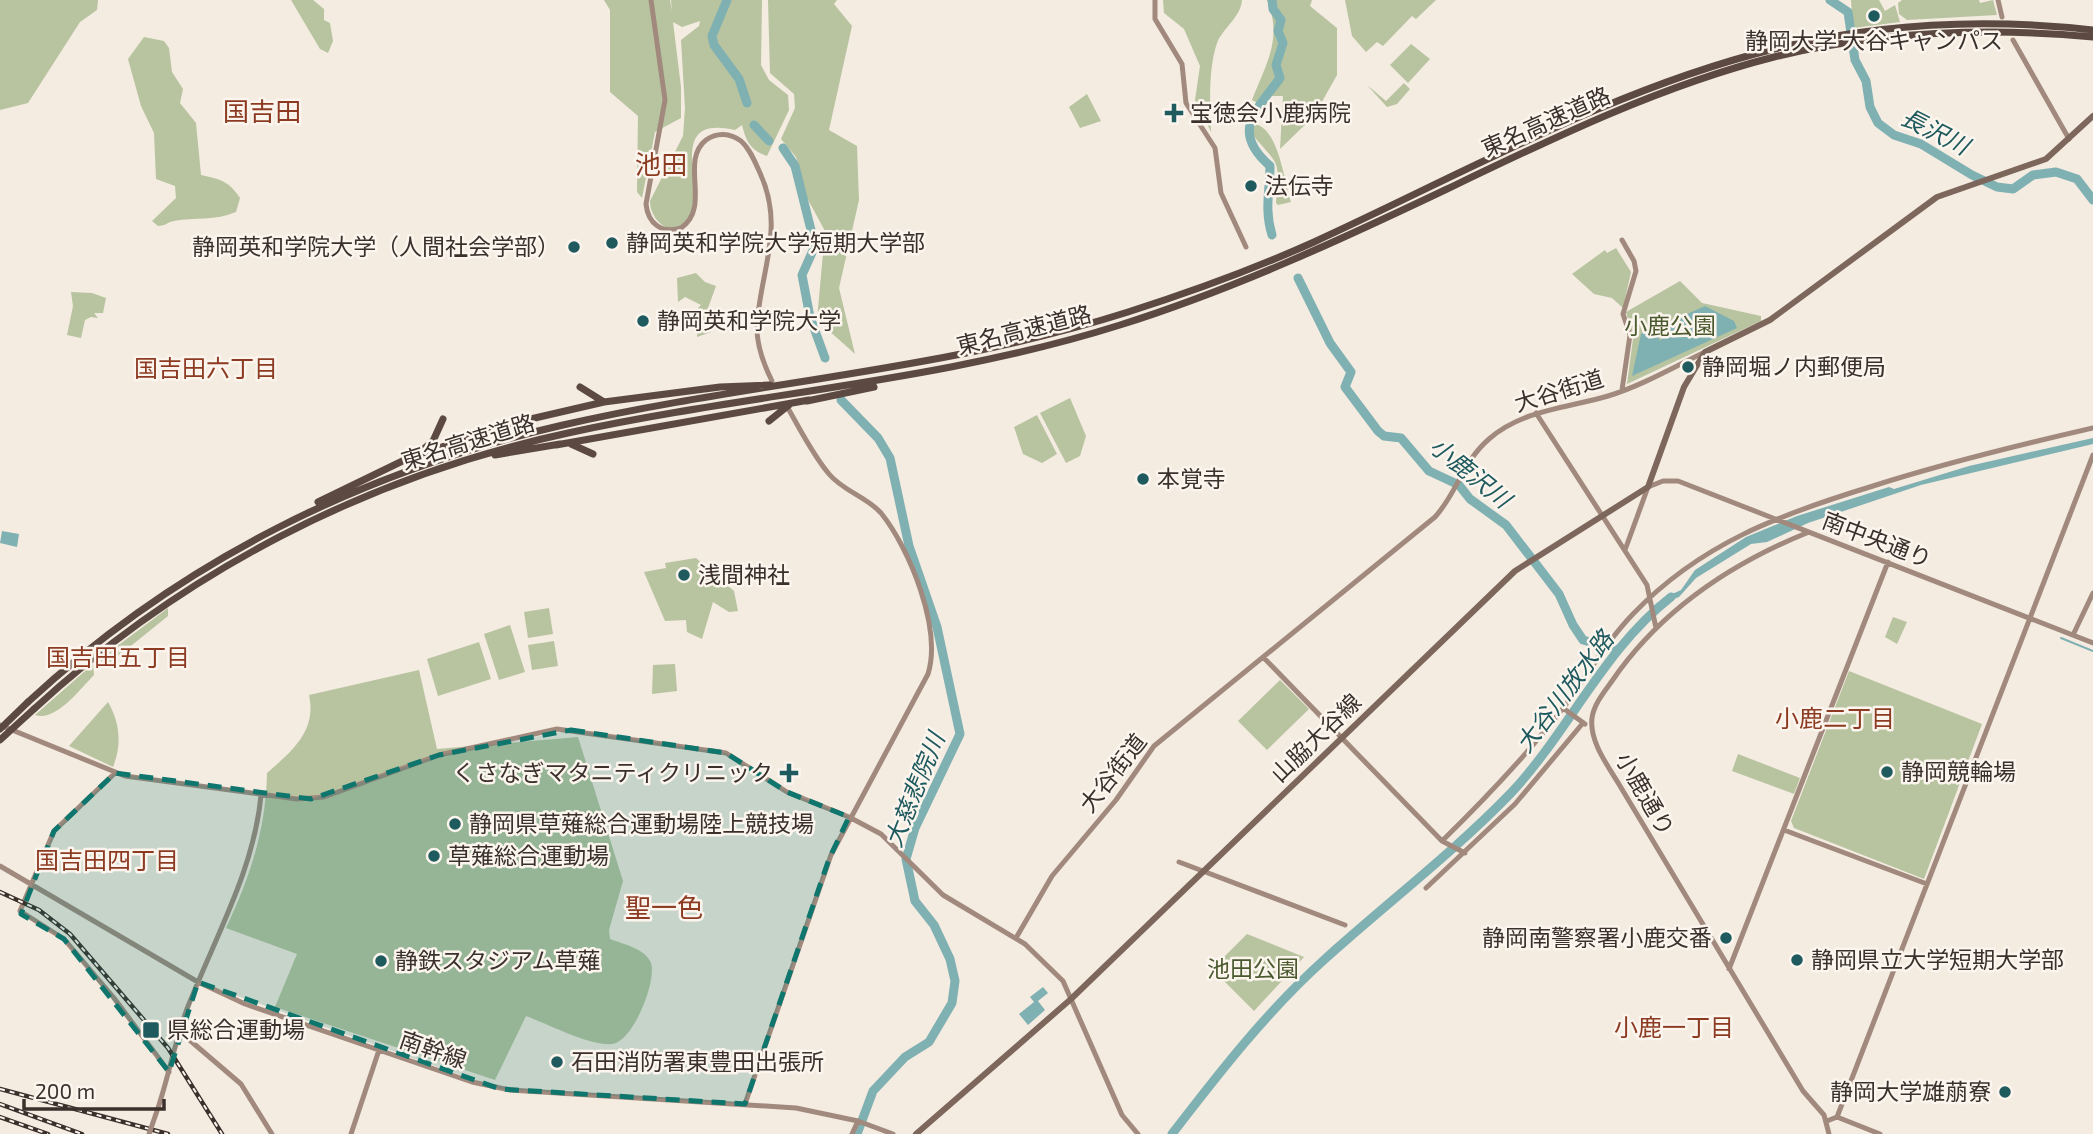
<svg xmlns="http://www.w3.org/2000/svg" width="2093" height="1134" viewBox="0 0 2093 1134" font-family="'Exo 2','Noto Sans JP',sans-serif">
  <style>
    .green { fill: #b8c4a0 }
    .water { fill: #7fb0b2 }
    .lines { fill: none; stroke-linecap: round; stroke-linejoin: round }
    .stream { stroke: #7fb0b2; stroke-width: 2 }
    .river { stroke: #7fb0b2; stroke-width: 9 }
    .secondary { stroke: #a18a7d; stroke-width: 5 }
    .primary { stroke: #7d675c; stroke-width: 6 }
    .highway { stroke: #5c4a42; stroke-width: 7 }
    .rail-casing { stroke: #3b302b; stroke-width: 4.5 }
    .rail { stroke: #fbf5ee; stroke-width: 2; stroke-dasharray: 5; stroke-linecap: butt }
    .secondary-bridge { stroke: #a18a7d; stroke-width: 5 }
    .highway-bridge { stroke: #5c4a42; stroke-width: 7 }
    .marked { fill: #0f766e; fill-opacity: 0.2; stroke: #0f766e; stroke-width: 5; stroke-dasharray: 14 9; stroke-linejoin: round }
    .poi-dot { fill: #1f5a5e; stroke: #fbf5ee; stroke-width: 2.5 }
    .labels { text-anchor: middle; stroke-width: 5; stroke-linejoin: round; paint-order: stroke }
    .poi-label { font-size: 23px; fill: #3b302b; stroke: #fbf5ee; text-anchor: start }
    .street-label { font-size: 23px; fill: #3b302b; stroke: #fbf5ee }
    .park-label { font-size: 23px; fill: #4a5a2e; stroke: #fbf5ee }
    .water-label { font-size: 24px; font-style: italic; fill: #1f5a5e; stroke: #fbf5ee }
    .neighbourhood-label { font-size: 24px; fill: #8c3b22; stroke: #fbf5ee }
    .quarter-label { font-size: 26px; fill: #8c3b22; stroke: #fbf5ee }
  </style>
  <rect width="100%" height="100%" fill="#f4ebe1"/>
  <path class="green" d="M0,0h98l-1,10 -17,12 -52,81 -28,7z
    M291,0h22l11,9v11l6,3 3,18 -5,12 -8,-4z
    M604,0h66l2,11 -1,-11h91l-1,65 8,15 19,15 1,15 -22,46c-17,-6 -21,-15 -25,-31l-7,5c-72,-16 -27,58 -47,88 -15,23 -38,3 -38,-17l33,-65 2,-28 -4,-68 18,-14 1,-5 -18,6 -9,-5 8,65v31l-26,14 -13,66 -5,-6 1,-76 -28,-24v-82z
    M768,0h69l-3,4 18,22 -23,104 28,16 2,54 -20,88 16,66 -38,-34 8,-89 -19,-35 -10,-39 -15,-18 14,-31 -1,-14 -24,-21z
    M1163,0h79c-1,17 -19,28 -25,43 -9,27 -7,61 -6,89l-16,-32 5,-34 -16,-37 -20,-16z
    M1267,0h45l-2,6 27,22v47l-23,41 -34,33 3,-53h-12l-6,11 -13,-7c14,-36 31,-61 15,-100z
    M1345,0h91l-20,19 -4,-3 -29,30 -6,-4 -11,10 -14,-16z
    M1851,0h28l6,11 10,-6 5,17 -47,6z
    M1902,0h77l1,3 13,-3 4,15 -90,5 -8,-6 -1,-11z
    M144,37l20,4 5,7 3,24 11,17 -3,14 16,20 5,52c19,4 28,6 39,23l-4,14c-21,9 -41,5 -62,9 -7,1 -8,5 -16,5l-6,-5 24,-23 -1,-12 -19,-7 -2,-46 -13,-27 -13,-47z
    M1411,44l19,15 -22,24 -18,-18z
    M1404,83l6,6 -13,15 -10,3 -20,-22 19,16z
    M1087,94l14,27 -21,7 -11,-21z
    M1255,124c24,5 29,58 36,78l-13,3 -2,-2c3,-46 5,-34 -24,-69z
    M1616,248l15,24 -8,36 -11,-10 -18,-4 -22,-20 33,-24 2,3z
    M696,273l9,9 11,4 -8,22 5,2 -2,22 -14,5 1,-29 3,-3 -16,-8 -7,5 -1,-24z
    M1680,281l22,22 59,13v5l-134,63 6,-45 -7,-27z
    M71,292l21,1 14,5 -3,15h-9l4,5 -7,-1 -6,3 -4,18 -14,-3 6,-29z
    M1070,398l16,38 -6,20 -14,7 -26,-50z
    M1037,415l20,39 -15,9 -19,-9 -9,-27z
    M696,558l38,33 4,20 -9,1 -16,-10 -11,37 -15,-7 -1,-12 -21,1 -21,-49 22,-4 -1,-5z
    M168,608v8l-57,46 -8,2 -3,-5z
    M549,608l4,26 -25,4 -4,-26z
    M1893,617l14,5 -10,22 -12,-7z
    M510,625l15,47 -26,8 -15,-46z
    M554,641l4,25 -26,4 -4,-25z
    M479,642l12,37 -53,17 -11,-37z
    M93,664l1,11c-14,14 -38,47 -59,40z
    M675,664l2,27 -25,3 1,-29z
    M419,670l18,79 141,-12 45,144 -14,49 1,9c13,5 36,10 41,24 6,18 -18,79 -39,81 -23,2 -64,-20 -86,-28l-31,64 -220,-73 22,-53 -71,-26c24,-51 40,-98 41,-155 25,-22 50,-42 42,-78z
    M1849,671l133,53 -58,155 -130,-51 -3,-7z
    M1280,680l29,29 -42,41 -29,-29z
    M108,702c12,21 14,42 5,65l-44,-21z
    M1738,754l62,24 -6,16 -62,-23z
    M1247,934l57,23 -50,54 -42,-42z"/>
  <path class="water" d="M1705,306l29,15 3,7 -105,48 9,-42 13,-6 6,13 3,-5 -7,-8z
    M2093,438v6l-172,41 -113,38 -41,19 -16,2 -55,34 -17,19 -16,6 7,-8 11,-5 14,-20 51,-33 51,-21 92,-29 5,2 75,-23z
    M2,531l17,3 -2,13 -17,-4z
    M1043,987l5,6 -10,8 7,9 -17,15 -9,-11 15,-12 -4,-5z"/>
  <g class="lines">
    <path class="stream" d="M2061,638l32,13"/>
    <path class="river" d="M727,0l-15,36 2,9 25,34 8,24
      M1272,0l1,9 8,11 -3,11 5,12 -7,22 4,13c-24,33 -50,53 -10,88 0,25 -6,43 2,69
      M1830,0l18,12 7,48 11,21 4,26 8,16 16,12 27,9 51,31 25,12 16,2 20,-14 23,-3 21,7 16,21
      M754,125l15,16
      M783,148l12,18 20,80 -13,29 8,42 15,41
      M1298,278l32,65 21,29 -6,15 33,44 6,5 17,2 28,33 30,14 11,14 36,26 53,69 14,31 10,15 35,10
      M841,400l37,38 12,20 19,88 28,81 23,107 -45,94 -9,31 9,42 19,24 16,34 5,22 -3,22 -23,39 -24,15 -32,34 -16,43
      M1172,1134c47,-61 95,-123 153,-175 62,-56 128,-106 186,-166 58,-62 93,-144 160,-196"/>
    <path class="secondary" d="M651,0l14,100 -19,104c2,20 16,30 35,24 31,-21 -2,-67 25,-88 11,-8 24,-7 35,1 9,8 14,21 19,32 25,54 1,96 -3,151 -1,20 6,39 15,57
      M1155,0v19l27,45 4,39 29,45 6,45 25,54
      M1998,0l4,17
      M2013,40l56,99
      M1622,240l12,21 2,10 -13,43 7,21 -8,55
      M1536,413l111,172 9,43
      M1809,532c-77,31 -149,79 -197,149 -8,11 -18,23 -20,37 -3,24 17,49 28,68l183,305 21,24 5,19
      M1625,550l23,-63 15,-6h15l415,162
      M2073,635l20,-42
      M1263,657l179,184 23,12
      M1563,708l22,16
      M0,725l125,51 172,23 27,-2 115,-42 118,-26 169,24 61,39 62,25 32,17 62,61 82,49 38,37 59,134 16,19
      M115,773l-61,58 -34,80 44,28 50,59 55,74
      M1784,830l143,54
      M1442,841c42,-41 82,-83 118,-129 25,-32 44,-68 73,-98 68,-71 148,-100 240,-128 72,-23 146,-41 220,-58
      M1179,862l166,63
      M0,866l198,116 47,22 227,78 38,8 286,18 62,13 35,13
      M1426,888l89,-84 68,-81
      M1016,938l36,-62 64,-76 38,-54 281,-229c22,-24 28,-56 54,-78 33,-29 78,-31 119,-43 33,-10 66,-29 97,-44
      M1729,969l159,-407
      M179,1031l62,53 31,50
      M745,1104l86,-249 97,-181c14,-45 -18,-125 -47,-161 -14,-16 -38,-22 -52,-39 -16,-19 -28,-43 -40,-64
      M158,1108c11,-33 17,-67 29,-99 27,-70 67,-138 74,-214
      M1837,1117l256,-662
      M1827,1121l10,-4 43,17
      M351,1134l28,-84
      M852,1134l6,-13"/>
    <path class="primary" d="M916,1134l155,-135 444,-428 133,-84 36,-100 21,-35 65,-32 167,-123 109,-38 47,-43"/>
    <path class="highway" d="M580,387l24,15 116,-15 50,-2
      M807,401l67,-14
      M769,421l20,-16
      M571,444l22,10
      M556,445l253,-45
      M424,453l85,-29 95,-22
      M495,455l65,-11
      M318,502l101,-49 14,-12 10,-22
      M28,702c151,-140 334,-231 535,-277 187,-43 380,-54 565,-113 63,-20 126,-43 186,-70 151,-69 298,-153 460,-193 104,-26 213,-31 319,-19
      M34,709c150,-138 334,-233 534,-276 184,-40 372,-51 552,-108 114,-36 220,-85 327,-136 106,-51 213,-103 327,-132 104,-25 213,-30 319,-20"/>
    <g class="rail-casing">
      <path id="rail" d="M0,892l39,18 31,24 98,114 54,86
        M0,1089l168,45
        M0,1104l82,30
        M0,1117l48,17"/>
    </g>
    <use href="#rail" class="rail"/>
    <path class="secondary-bridge" d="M149,1134l9,-26"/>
    <path class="highway-bridge" d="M0,729l28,-27
      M0,740l34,-31"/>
  </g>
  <path class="marked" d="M571,730l155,23 61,39 62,25 -20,42 -84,245 -245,-15 -302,-107 -29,90 -105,-133 -43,-25 33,-83 61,-58 196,26 128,-44z"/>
  <g class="poi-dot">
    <circle cx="1874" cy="16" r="7"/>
    <path d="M1170.5 102.5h7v7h7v7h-7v7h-7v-7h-7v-7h7z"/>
    <circle cx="1251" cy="186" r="7"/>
    <circle cx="612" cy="243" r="7"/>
    <circle cx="574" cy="247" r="7"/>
    <circle cx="643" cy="321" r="7"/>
    <circle cx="1688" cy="367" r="7"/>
    <circle cx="1143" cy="479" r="7"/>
    <circle cx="684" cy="575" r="7"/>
    <circle cx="1887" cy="772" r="7"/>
    <path d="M785.5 762.5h7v7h7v7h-7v7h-7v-7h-7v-7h7z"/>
    <circle cx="455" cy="824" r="7"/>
    <circle cx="434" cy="856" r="7"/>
    <circle cx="1726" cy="938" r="7"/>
    <circle cx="1797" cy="960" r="7"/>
    <circle cx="381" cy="961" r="7"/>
    <rect x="142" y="1021" width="18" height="18" rx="3.5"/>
    <circle cx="557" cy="1062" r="7"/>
    <circle cx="2005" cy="1092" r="7"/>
  </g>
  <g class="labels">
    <g class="poi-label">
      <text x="1874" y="49" text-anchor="middle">静岡大学 大谷キャンパス</text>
      <text x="1190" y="121">宝徳会小鹿病院</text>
      <text x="1265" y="194">法伝寺</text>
      <text x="626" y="251">静岡英和学院大学短期大学部</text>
      <text x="560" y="255" text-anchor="end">静岡英和学院大学（人間社会学部）</text>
      <text x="657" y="329">静岡英和学院大学</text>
      <text x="1702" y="375">静岡堀ノ内郵便局</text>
      <text x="1157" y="487">本覚寺</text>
      <text x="698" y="583">浅間神社</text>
      <text x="1901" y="780">静岡競輪場</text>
      <text x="773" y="781" text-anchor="end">くさなぎマタニティクリニック</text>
      <text x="469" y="832">静岡県草薙総合運動場陸上競技場</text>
      <text x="448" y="864">草薙総合運動場</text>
      <text x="1712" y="946" text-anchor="end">静岡南警察署小鹿交番</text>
      <text x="1811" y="968">静岡県立大学短期大学部</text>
      <text x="395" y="969">静鉄スタジアム草薙</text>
      <text x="167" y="1038">県総合運動場</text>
      <text x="571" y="1070">石田消防署東豊田出張所</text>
      <text x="1991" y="1100" text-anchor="end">静岡大学雄萠寮</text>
    </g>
    <g class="street-label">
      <text transform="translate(1546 122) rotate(-24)" y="8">東名高速道路</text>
      <text transform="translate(1024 330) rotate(-14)" y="8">東名高速道路</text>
      <text transform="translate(1559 391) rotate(-17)" y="8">大谷街道</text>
      <text transform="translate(468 442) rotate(-17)" y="8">東名高速道路</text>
      <text transform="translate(1877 540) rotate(21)" y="8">南中央通り</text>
      <text transform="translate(1316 738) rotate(-44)" y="8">山脇大谷線</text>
      <text transform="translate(1113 773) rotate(-52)" y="8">大谷街道</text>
      <text transform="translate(1645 794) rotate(60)" y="8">小鹿通り</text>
      <text transform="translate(433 1050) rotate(19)" y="8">南幹線</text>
    </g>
    <g class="park-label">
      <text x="1670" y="334">小鹿公園</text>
      <text x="1253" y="977">池田公園</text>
    </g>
    <g class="water-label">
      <text transform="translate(1935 132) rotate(27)" y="8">長沢川</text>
      <text transform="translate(1470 473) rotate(39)" y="8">小鹿沢川</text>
      <text transform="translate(1565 692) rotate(-53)" y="8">大谷川放水路</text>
      <text transform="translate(915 790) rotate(-68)" y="8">大慈悲院川</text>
    </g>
    <g class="neighbourhood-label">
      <text x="206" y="377">国吉田六丁目</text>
      <text x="118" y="666">国吉田五丁目</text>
      <text x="1835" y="727">小鹿二丁目</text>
      <text x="107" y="869">国吉田四丁目</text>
      <text x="1674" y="1036">小鹿一丁目</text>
    </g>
    <g class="quarter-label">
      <text x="262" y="121">国吉田</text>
      <text x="661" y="174">池田</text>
      <text x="664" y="917">聖一色</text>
    </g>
  </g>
  <path d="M24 1099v10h140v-10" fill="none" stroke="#3b302b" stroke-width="3.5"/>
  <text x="35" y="1099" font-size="21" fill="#3b302b" stroke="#fbf5ee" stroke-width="5" paint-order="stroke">200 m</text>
</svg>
